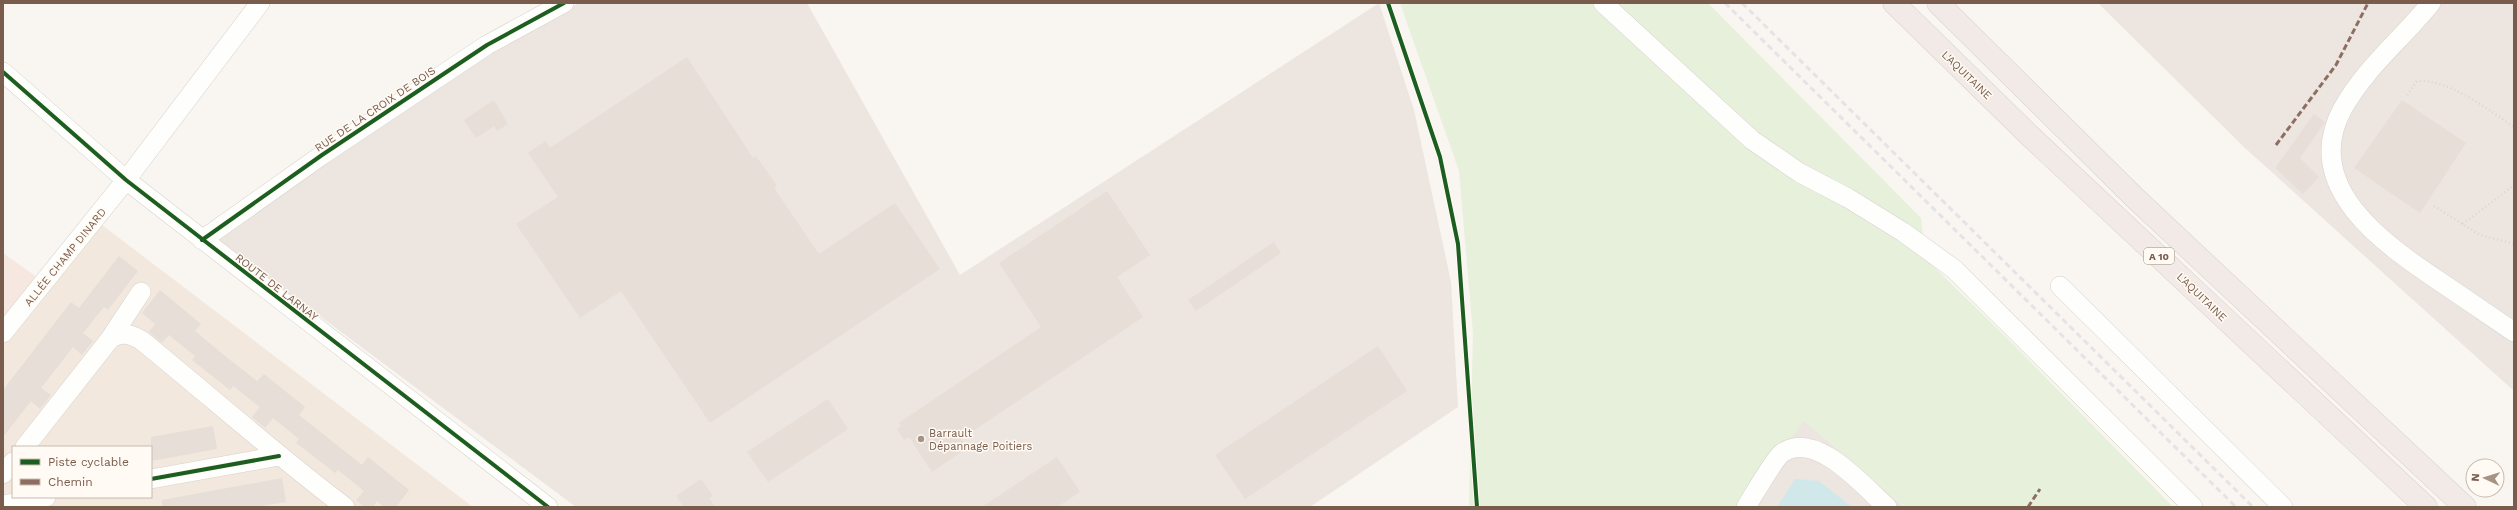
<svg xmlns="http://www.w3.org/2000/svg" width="2517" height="510" viewBox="0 0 2517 510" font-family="'Work Sans',sans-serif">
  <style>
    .residential { fill: #f2e8de; fill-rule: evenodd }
    .commercial { fill: #f6e8e1 }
    .industrial { fill: #ede5e0 }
    .green { fill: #e7f0db }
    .water { fill: #d0e8ea }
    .building { fill: #e6ded7 }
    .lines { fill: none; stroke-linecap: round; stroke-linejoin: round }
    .minor-casing { stroke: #d7d1cb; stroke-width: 20 }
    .highway-casing { stroke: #dad1cc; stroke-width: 23 }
    .path { stroke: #dcd5d0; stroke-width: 2.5; stroke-dasharray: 1 3; stroke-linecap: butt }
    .minor { stroke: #fefefd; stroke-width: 19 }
    .highway { stroke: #f2eae7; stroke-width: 22 }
    .rail { stroke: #e6e3e7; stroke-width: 3; stroke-dasharray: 6 4; stroke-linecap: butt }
    .quiet { stroke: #8d6e63; stroke-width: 3; stroke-dasharray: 6 3; stroke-linecap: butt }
    .cycleway-casing { stroke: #fffaf3; stroke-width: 6 }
    .cycleway { stroke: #1b5e20; stroke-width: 4 }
    .poi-dot { fill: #a69286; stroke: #fffaf3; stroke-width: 1.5 }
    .labels { text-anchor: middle; stroke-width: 3; stroke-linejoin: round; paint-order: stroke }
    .shield { fill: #fffaf3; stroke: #a28b7f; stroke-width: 1 }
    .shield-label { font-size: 10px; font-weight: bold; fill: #7a5c4d }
    .street-label { font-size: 11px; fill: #7a5c4d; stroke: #fffaf3 }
    .poi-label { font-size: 11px; fill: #7a5c4d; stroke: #fffaf3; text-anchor: start }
  </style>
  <rect width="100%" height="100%" fill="#f9f5f0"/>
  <path class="residential" d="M102,225l371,282h-470v-158zM13,447h138v50h-138z"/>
  <path class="commercial" d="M3,253l49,35 -49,61z"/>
  <path class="industrial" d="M579,3h228l153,272 419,-272 35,107 37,172 7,125 -148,100h-734l-361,-269 259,-182z
    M2098,3h416v388l-269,-243z
    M1804,420l100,87h-161z"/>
  <path class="green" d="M1400,3h308l213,215 4,40 86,84 162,165h-269l-100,-86 -61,86h-274l4,-173 -14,-163z"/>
  <path class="water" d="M1795,479l24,2 33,26h-75z"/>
  <path class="building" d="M687,57l66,101 3,-2 21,30 -3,2 45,66 76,-51 45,66 -230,154 -89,-132 -41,27 -64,-94 42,-27 -30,-44 18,-12 4,7z
    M494,100l14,24 -11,7 -3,-5 -18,12 -12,-18z
    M2402,100l64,43 -46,70 -66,-45z
    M2314,114l11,8 -25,36 19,19 -16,17 -28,-26z
    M1107,191l43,64 -33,22 26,40 -182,122 6,9 -35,24 -23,-35 -5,3 -7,-11 4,-3 -2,-3 142,-96 -42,-64z
    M1274,242l7,11 -85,58 -8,-11z
    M119,256l19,15 -30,39 -4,-3 -21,26 10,8 -11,14 -9,-8 -32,41 10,7 -11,14 -9,-8 -28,36v-47l68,-88 8,6z
    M160,290l41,34 -6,7 35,29 27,21 7,-7 41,33 -6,8 63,50 6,-8 41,33 -13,17h-12l-7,-6 -4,6h-9l-8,-7 8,-9 -26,-21 -3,3 -32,-25 -7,-5 3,-4 -26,-21 -8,10 -13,-11 8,-10 -27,-21 -3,4 -38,-30 3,-4 -26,-21 -7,8 -13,-11 6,-8 -13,-11z
    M1378,346l29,45 -162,108 -30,-44z
    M828,399l20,30 -80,53 -21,-30z
    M213,426l4,23 -66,12v-24z
    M1057,457l23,35 -23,15h-75z
    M282,478l4,24 -32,5h-92v-7z
    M701,479l12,17 -4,2 6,9h-31l-8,-11z"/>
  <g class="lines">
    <g class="minor-casing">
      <path id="minor" d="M1603,3l149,137 48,33 48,25 55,34 51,37 239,238
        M2431,3c-29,36 -67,66 -89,107 -41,77 42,134 97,171 25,17 50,34 75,51
        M3,72l123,108 422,327
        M202,240l120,-85 165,-110 77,-42
        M2060,286l223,221
        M3,333l123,-153 134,-177
        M110,339l31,-47
        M25,447l85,-108c12,-8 20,-5 31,1 69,56 134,114 204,167
        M3,474l10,-12
        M151,479l128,-23
        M3,505l43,-8
        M1746,507c7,-11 28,-48 36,-54 34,-24 82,34 105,54"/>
    </g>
    <g class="highway-casing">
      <path id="highway" d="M1894,3l135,132 397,372
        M1938,3l197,195 330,309"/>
    </g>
    <path class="path" d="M2407,95l10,-14c30,-3 72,29 97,46
      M2434,206l46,29 34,9
      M2463,224l51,-39"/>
    <use href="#minor" class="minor"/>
    <use href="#highway" class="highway"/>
    <path class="rail" d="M1725,3l511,504
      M1742,3l511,504"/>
    <path class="quiet" d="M2276,145l60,-80 32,-62
      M2028,507l12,-18"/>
    <g class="cycleway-casing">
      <path id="cycleway" d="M1388,3l52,154 18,87 19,263
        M3,72l123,108 422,327
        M202,240l120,-85 165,-110 77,-42
        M151,479l128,-23"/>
    </g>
    <use href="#cycleway" class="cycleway"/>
  </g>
  <circle class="poi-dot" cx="921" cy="439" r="4"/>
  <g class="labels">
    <rect class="shield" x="2144" y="248" width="30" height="16" rx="3"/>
    <g class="shield-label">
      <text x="2159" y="260">A 10</text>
    </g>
    <g class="street-label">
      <text transform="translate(1967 75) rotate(44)" y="4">L'AQUITAINE</text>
      <text transform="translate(375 109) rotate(-34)" y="4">RUE DE LA CROIX DE BOIS</text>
      <text transform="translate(65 257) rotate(-51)" y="4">ALLÉE CHAMP DINARD</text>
      <text transform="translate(277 287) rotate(38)" y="4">ROUTE DE LARNAY</text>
      <text transform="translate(2202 297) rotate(44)" y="4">L'AQUITAINE</text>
    </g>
    <g class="poi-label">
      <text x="929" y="437">Barrault<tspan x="929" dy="13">Dépannage Poitiers</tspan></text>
    </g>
  </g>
  <rect width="2517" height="510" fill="none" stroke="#7a5c4d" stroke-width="8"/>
  <rect x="12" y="446" width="140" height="52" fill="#fffaf3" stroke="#cabbb1"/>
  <rect x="20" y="459" width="20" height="6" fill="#1b5e20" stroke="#cabbb1"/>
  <text x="48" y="466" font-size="12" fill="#7a5c4d">Piste cyclable</text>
  <rect x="20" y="479" width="20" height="6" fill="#8d6e63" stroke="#cabbb1"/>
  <text x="48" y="486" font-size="12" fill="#7a5c4d">Chemin</text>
  <g transform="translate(2485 478) rotate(274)"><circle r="19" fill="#fffaf3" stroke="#cabbb1"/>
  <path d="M0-3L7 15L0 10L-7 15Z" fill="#a69286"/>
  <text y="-6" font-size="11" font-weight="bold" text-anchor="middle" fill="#7a5c4d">N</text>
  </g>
</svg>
